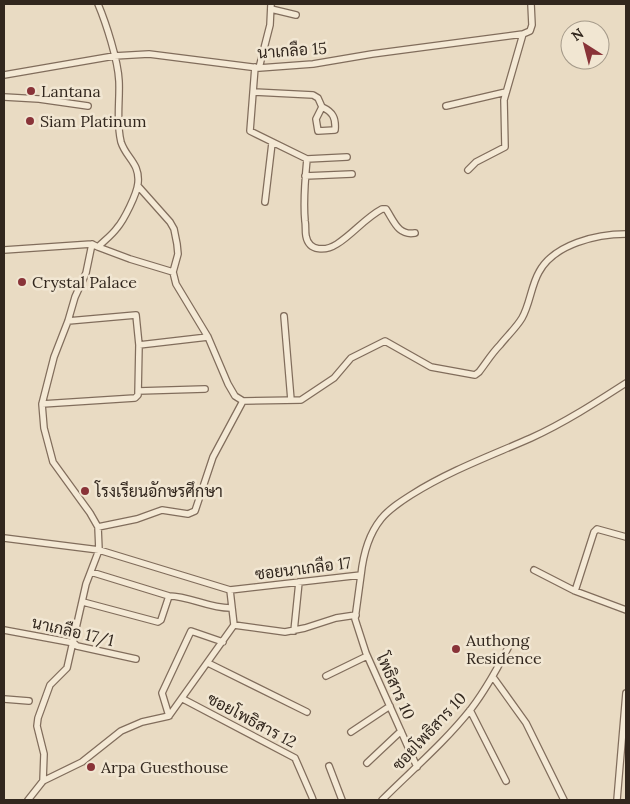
<svg xmlns="http://www.w3.org/2000/svg" width="630" height="804" viewBox="0 0 630 804" font-family="Lora,Sarabun,serif">
  <style>
    .lines { fill: none; stroke-linecap: round; stroke-linejoin: round }
    .street-casing { stroke: #816d5c; stroke-width: 8 }
    .street { stroke: #f4e9d5; stroke-width: 5.5 }
    .poi-dot { fill: #893338; stroke: #f1e6d2; stroke-width: 2 }
    .labels { text-anchor: middle; stroke-width: 5; stroke-linejoin: round; paint-order: stroke }
    .street-label { font-size: 16px; fill: #32271e; stroke: #f1e6d2 }
    .poi-label { font-size: 16px; fill: #32271e; stroke: #f1e6d2; text-anchor: start }
  </style>
  <rect width="100%" height="100%" fill="#e9dbc3"/>
  <g class="lines">
    <g class="street-casing">
      <path id="street" d="M271,9l25,6
        M255,67l-5,64 57,28 40,-2
        M259,68l11,-43 1,-21
        M4,75l110,-19 35,-2 110,14 54,-4 59,-10 151,-20 7,-3 2,-6 -1,-21
        M253,92l60,3 5,3 4,9 -6,12 2,12 17,-1c1,-12 -2,-18 -13,-23
        M4,97l35,2 49,7
        M446,106l60,-14
        M307,159c-2,21 -4,41 -2,62 1,5 0,10 1,15 3,16 20,15 31,8 16,-10 28,-26 45,-35h4c8,12 12,27 29,24
        M468,170l8,-8 29,-15 -1,-47 19,-66
        M305,176l47,-2
        M138,186l32,36 4,7 3,15 1,10 -5,18 3,12 32,53 20,47 7,12 8,5 58,-1 33,-22 17,-20 34,-17 46,26 44,8 4,-3c7,-9 13,-19 21,-27 7,-9 16,-17 22,-27 8,-14 9,-32 17,-46 15,-28 58,-38 87,-38
        M265,202l7,-59
        M98,247l32,12 43,13
        M4,250l88,-6 6,3c6,-6 14,-12 19,-19 7,-8 20,-34 21,-45 2,-20 -12,-25 -17,-41 -5,-20 -1,-41 -2,-61 -1,-21 -13,-58 -21,-77
        M284,316l7,84
        M139,345l69,-8
        M138,391l67,-2
        M42,404l93,-6 3,-3 1,-50 -3,-30 -68,6
        M98,527l39,-8 25,-9 26,4 7,-3 18,-54 30,-56
        M4,538l95,12 131,40 131,-15c2,-19 8,-41 20,-56 8,-10 19,-17 30,-24 38,-24 79,-39 120,-57 33,-15 64,-35 95,-55
        M534,570l41,21 51,19
        M91,572l78,24c21,0 41,13 63,12
        M361,575l-6,44 11,34 51,114
        M230,590l4,35
        M575,591l19,-59 3,-3 29,8
        M83,602l75,20 3,-2 8,-24
        M4,630l70,13 3,3 59,13
        M294,631l5,-49
        M208,663l99,49
        M326,676l41,-20
        M493,677l33,46 38,77
        M4,699l25,2
        M183,699l112,59 17,39 1,3
        M470,710l36,71
        M169,716l-7,-23 29,-62 32,11
        M351,732l39,-26
        M367,763l34,-32
        M329,766l13,34
        M43,781l1,-27 -7,-28 1,-8 12,-33 17,-17 19,-84 13,-34 -1,-23 -8,-14 -37,-51 -9,-34 -2,-24 12,-47 14,-36 7,-24 11,-24 6,-29
        M28,800l15,-19 39,-19 39,-31 21,-9 27,-6 65,-91 51,7 20,-4 31,-10 20,-3
        M382,800c30,-30 63,-58 89,-91 16,-21 29,-45 41,-69
        M617,800l9,-107"/>
    </g>
    <use href="#street" class="street"/>
  </g>
  <g class="poi-dot">
    <circle cx="31" cy="91" r="5"/>
    <circle cx="30" cy="121" r="5"/>
    <circle cx="22" cy="282" r="5"/>
    <circle cx="85" cy="491" r="5"/>
    <circle cx="456" cy="649" r="5"/>
    <circle cx="91" cy="767" r="5"/>
  </g>
  <g class="labels">
    <g class="street-label">
      <text transform="translate(292 50) rotate(-4)" y="6">นาเกลือ 15</text>
      <text transform="translate(303 568) rotate(-7)" y="6">ซอยนาเกลือ 17</text>
      <text transform="translate(73 631) rotate(13)" y="6">นาเกลือ 17/1</text>
      <text transform="translate(396 686) rotate(66)" y="6">โพธิสาร 10</text>
      <text transform="translate(252 720) rotate(28)" y="6">ซอยโพธิสาร 12</text>
      <text transform="translate(429 731) rotate(-47)" y="6">ซอยโพธิสาร 10</text>
    </g>
    <g class="poi-label">
      <text x="41" y="97">Lantana</text>
      <text x="40" y="127">Siam Platinum</text>
      <text x="32" y="288">Crystal Palace</text>
      <text x="95" y="497">โรงเรียนอักษรศึกษา</text>
      <text x="466" y="646">Authong<tspan x="466" dy="18">Residence</tspan></text>
      <text x="101" y="773">Arpa Guesthouse</text>
    </g>
  </g>
  <rect width="630" height="804" fill="none" stroke="#32271e" stroke-width="10"/>
  <g transform="translate(585 45) rotate(324)"><circle r="24" fill="#f1e6d2" stroke="#a59a8a"/>
  <path d="M0-4L9 19L0 12L-9 19Z" fill="#893338"/>
  <text y="-8" font-size="14" font-weight="bold" text-anchor="middle" fill="#32271e">N</text>
  </g>
</svg>
